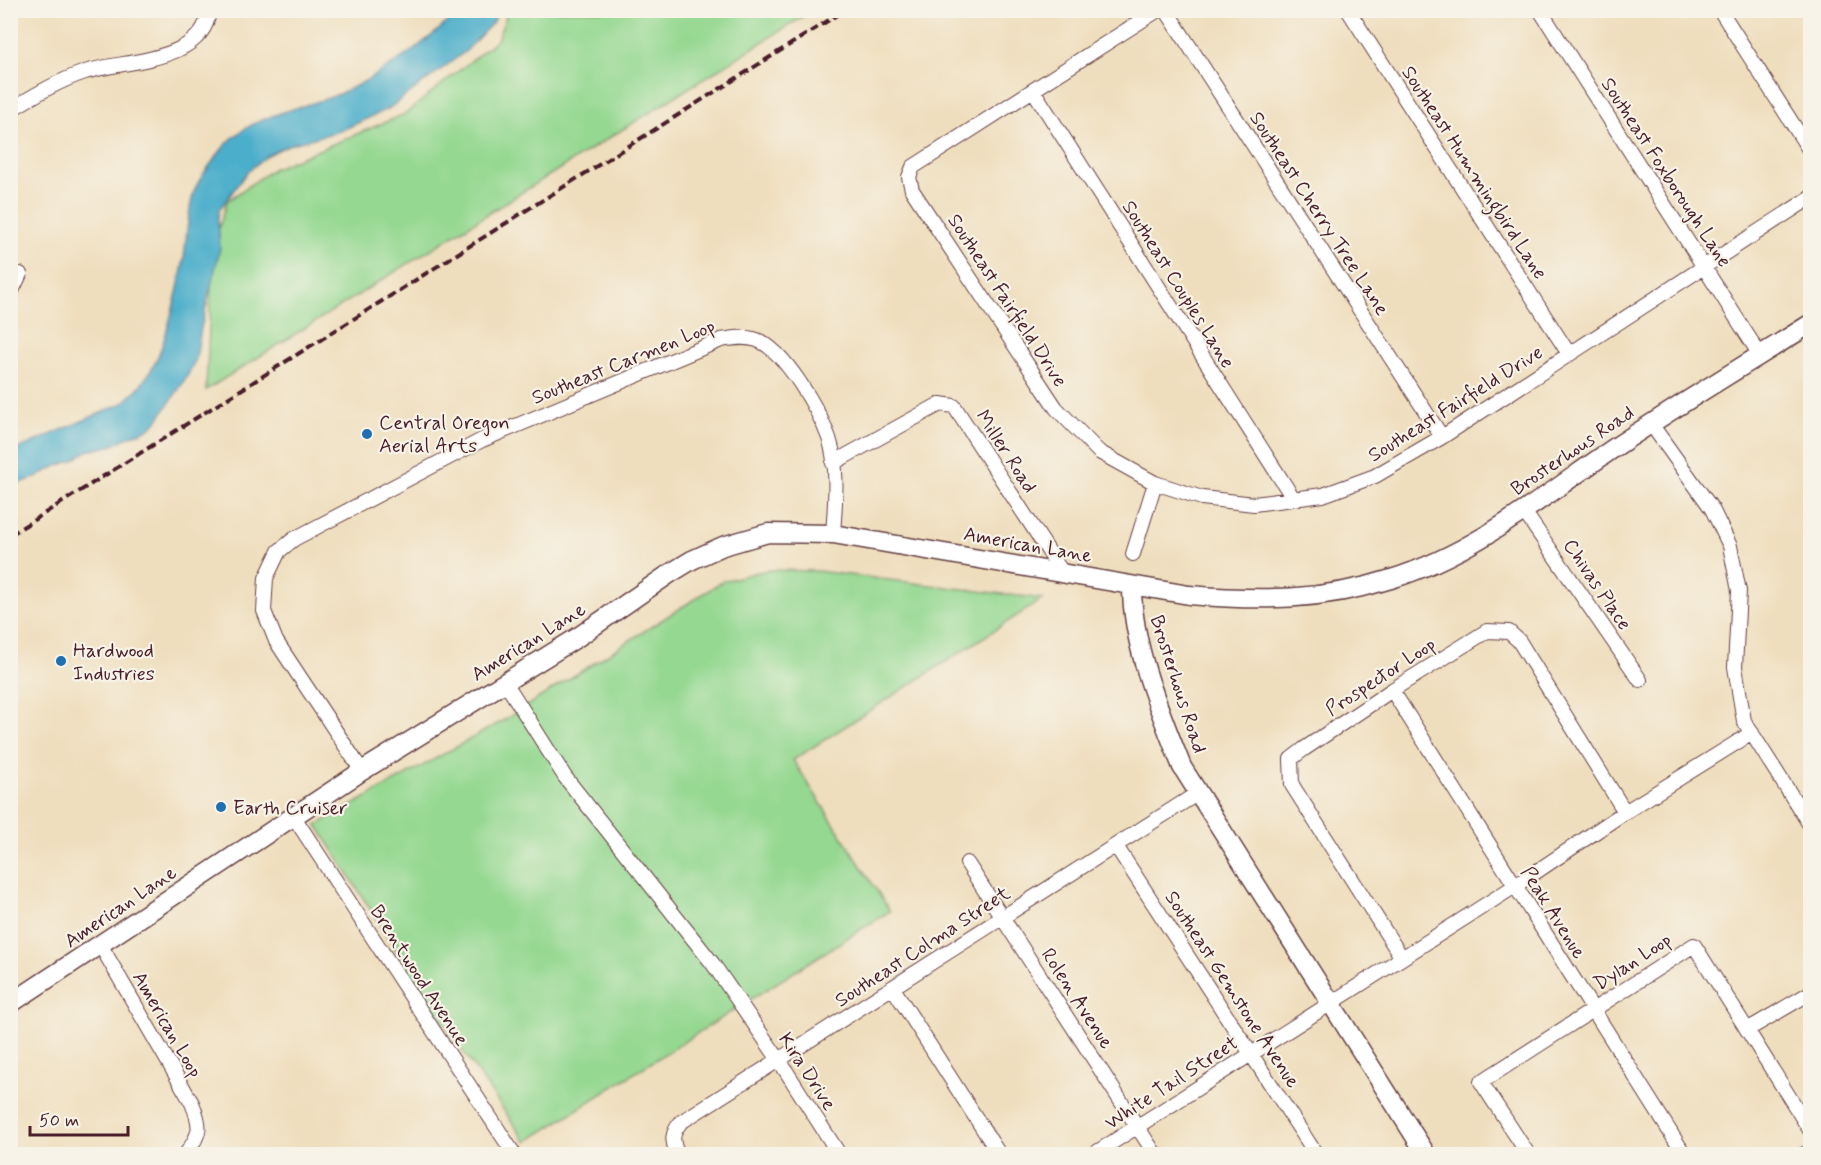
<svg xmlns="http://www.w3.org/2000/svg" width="1821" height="1165" viewBox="0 0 1821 1165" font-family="Mynerve,sans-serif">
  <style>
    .green { fill: #94d891; stroke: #6f7c5e; stroke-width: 1.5 }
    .water { fill: #4baeca; stroke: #4a667a; stroke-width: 1.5 }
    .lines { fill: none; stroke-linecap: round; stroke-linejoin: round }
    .minor-casing { stroke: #633c41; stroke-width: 16 }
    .tertiary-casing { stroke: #633c41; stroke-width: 21 }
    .minor { stroke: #fff; stroke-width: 14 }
    .tertiary { stroke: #fff; stroke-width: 18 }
    .rail { stroke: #4a1f2b; stroke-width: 4; stroke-dasharray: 9 4.5; stroke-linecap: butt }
    .poi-dot { fill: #1f6fb2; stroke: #f7f3e8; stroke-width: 2 }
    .labels { text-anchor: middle; stroke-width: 4.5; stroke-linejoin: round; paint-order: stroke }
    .street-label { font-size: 20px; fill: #4a1f2b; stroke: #f7f3e8 }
    .poi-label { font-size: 20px; fill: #4a1f2b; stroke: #f7f3e8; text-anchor: start }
  </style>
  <rect width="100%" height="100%" fill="#f7f3e8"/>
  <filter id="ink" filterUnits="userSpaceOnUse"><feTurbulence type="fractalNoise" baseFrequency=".0167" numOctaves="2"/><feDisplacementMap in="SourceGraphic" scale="12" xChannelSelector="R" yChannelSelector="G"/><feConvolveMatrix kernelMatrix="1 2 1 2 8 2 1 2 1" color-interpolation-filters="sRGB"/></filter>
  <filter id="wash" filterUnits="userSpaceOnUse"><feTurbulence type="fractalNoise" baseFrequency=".008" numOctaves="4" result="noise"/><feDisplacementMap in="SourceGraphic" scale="24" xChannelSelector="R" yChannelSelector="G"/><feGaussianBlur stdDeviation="1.35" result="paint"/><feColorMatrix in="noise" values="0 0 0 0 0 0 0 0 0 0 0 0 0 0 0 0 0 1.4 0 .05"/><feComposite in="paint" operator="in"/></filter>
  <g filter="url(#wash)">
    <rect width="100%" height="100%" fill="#efdebd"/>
    <path class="green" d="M508,11h304l-606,379 7,-142 14,-47 46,-32 132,-55 92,-74z
      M767,570l50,1 226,28 -250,161 97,151 -364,231 -96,-138 -113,-179 189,-106 217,-138z"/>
    <path class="water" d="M459,11h39l-4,10 -28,30 -78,58 -48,22 -52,14 -20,10 -21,17 -28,38 -1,9 2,29 -19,80 -5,31 -11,21 -28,41 -9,8 -24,10 -10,6 -27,6 -13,9 -17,6 -25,13 -21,7v-34l112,-49c32,-27 40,-55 50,-95 5,-19 10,-38 12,-58 2,-20 3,-39 9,-58 4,-13 17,-28 25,-39 27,-39 79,-42 120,-59 40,-17 90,-53 120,-83z"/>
  </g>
  <g filter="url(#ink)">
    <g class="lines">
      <g class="minor-casing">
        <path id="minor" d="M1158,10l-245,157 -4,10 3,13 144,218 43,44 56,31 47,15 52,6 69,-9 52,-19 67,-39 368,-239
          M1166,10l276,427
          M1348,10l221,344
          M1540,10l220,345
          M1720,10l90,141
          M1033,90l260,408
          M10,110c25,-15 48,-29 75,-38 37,-12 120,-9 124,-62
          M10,295l10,-21
          M1651,424l61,85 18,37 9,45 -4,76 9,54 66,104
          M833,463l107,-59 14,2 108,166
          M1523,510l117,170
          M1133,554l22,-71
          M505,682l60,95 148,187 66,96 60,94
          M1392,690l292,464
          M362,771l-86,-130 -12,-30 2,-33 13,-27 15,-12 188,-99 239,-100c12,-2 25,-4 36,0 28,10 62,71 72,98 10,30 6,66 4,96
          M294,817l220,337
          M1116,846l200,308
          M967,863l188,291
          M101,946l91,157c10,24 9,30 -6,51
          M1402,958l-110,-173 -1,-26 13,-10 88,-59 95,-59 22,1 10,9 106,171
          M893,988l106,166
          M1747,1030l63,-37
          M677,1154c-5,-14 -6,-20 4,-32l517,-329
          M1094,1154l421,-268 110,-74 127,-79
          M1528,1154l-47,-72 213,-137 116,185
          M1804,1154l6,-2"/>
      </g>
      <g class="tertiary-casing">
        <path id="tertiary" d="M1132,587c0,59 28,125 50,180l244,387
          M10,1004l352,-233 216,-134 91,-63 23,-14 31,-14 45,-13 65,1 356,61c70,6 134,6 202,-16 82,-25 153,-83 223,-131 64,-43 131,-83 196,-124"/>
      </g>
      <use href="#minor" class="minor"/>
      <use href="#tertiary" class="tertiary"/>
      <path class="rail" d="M10,535l835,-525"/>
    </g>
  </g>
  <g class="poi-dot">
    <circle cx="367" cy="434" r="6"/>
    <circle cx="61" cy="661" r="6"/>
    <circle cx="221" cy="807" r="6"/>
  </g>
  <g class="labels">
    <g class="street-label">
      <text transform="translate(1475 172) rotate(57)" y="7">Southeast Hummingbird Lane</text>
      <text transform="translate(1667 172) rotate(57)" y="7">Southeast Foxborough Lane</text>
      <text transform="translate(1320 213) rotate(57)" y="7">Southeast Cherry Tree Lane</text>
      <text transform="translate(1179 284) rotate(58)" y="7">Southeast Couples Lane</text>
      <text transform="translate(1008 300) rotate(57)" y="7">Southeast Fairfield Drive</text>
      <text transform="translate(623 361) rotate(-22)" y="7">Southeast Carmen Loop</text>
      <text transform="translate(1455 403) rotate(-32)" y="7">Southeast Fairfield Drive</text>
      <text transform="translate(1572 450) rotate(-34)" y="7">Brosterhous Road</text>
      <text transform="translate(1007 451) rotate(57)" y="7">Miller Road</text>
      <text transform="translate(1028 544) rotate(10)" y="7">American Lane</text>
      <text transform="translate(1598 584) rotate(56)" y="7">Chivas Place</text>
      <text transform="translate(528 641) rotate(-32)" y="7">American Lane</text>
      <text transform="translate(1380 676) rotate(-33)" y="7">Prospector Loop</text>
      <text transform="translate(1179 684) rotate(72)" y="7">Brosterhous Road</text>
      <text transform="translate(120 906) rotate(-34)" y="7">American Lane</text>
      <text transform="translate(1554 912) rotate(58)" y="7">Peak Avenue</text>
      <text transform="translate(922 946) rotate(-33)" y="7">Southeast Colma Street</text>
      <text transform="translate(1632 961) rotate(-33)" y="7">Dylan Loop</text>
      <text transform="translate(420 975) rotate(57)" y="7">Brentwood Avenue</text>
      <text transform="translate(1233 989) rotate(57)" y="7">Southeast Gemstone Avenue</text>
      <text transform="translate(1078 998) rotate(57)" y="7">Rolen Avenue</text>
      <text transform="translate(168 1024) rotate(60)" y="7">American Loop</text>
      <text transform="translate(808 1071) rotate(57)" y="7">Kira Drive</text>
      <text transform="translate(1171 1082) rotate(-33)" y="7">White Tail Street</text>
    </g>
    <g class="poi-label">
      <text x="379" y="429">Central Oregon<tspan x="379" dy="23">Aerial Arts</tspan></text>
      <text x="73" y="657">Hardwood<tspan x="73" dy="23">Industries</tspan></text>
      <text x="233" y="814">Earth Cruiser</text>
    </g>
  </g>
  <rect width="1821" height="1165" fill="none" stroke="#f7f3e8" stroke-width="36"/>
  <path d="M30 1126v9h98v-9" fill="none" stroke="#4a1f2b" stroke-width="3"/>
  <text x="39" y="1126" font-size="18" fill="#4a1f2b" stroke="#f7f3e8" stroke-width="4.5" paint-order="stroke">50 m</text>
</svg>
